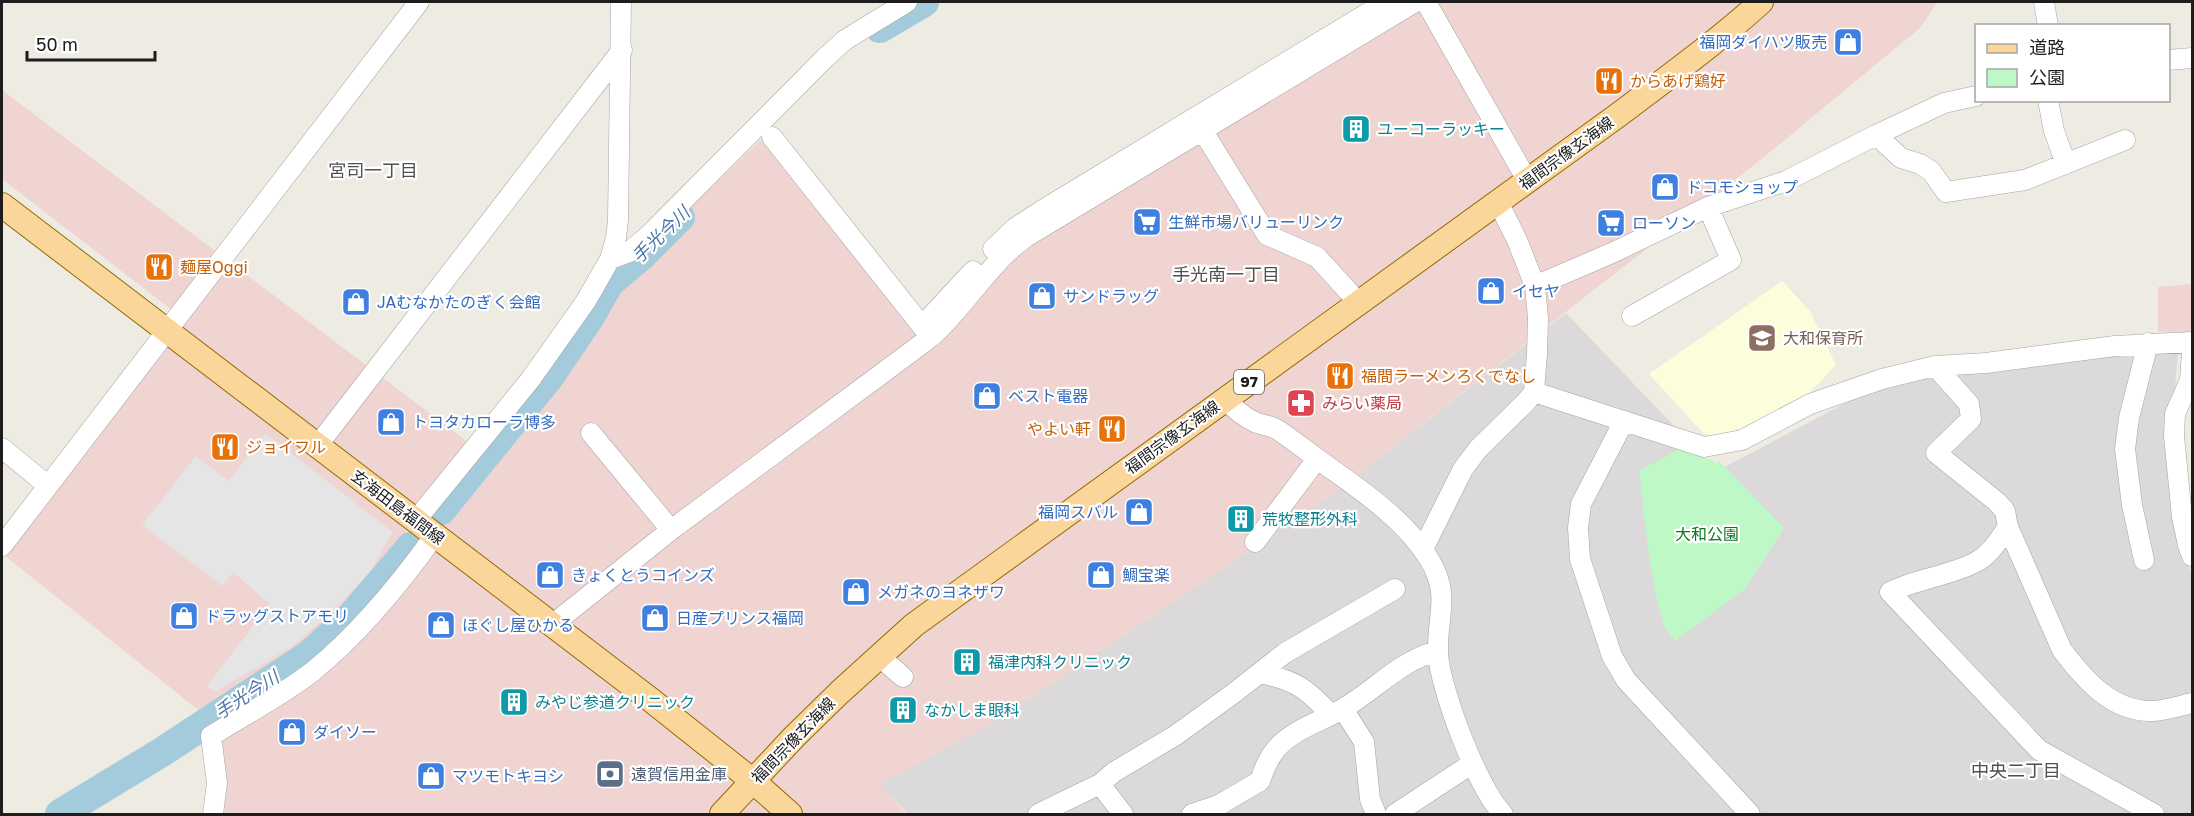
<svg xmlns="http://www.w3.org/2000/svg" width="2194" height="816" viewBox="0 0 2194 816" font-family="'Golos Text','Noto Sans JP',sans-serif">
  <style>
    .residential { fill: #dbd9d9 }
    .commercial { fill: #efd4d1 }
    .education { fill: #fcfedb }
    .park { fill: #bff8c7 }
    .parking { fill: #e5e5e5 }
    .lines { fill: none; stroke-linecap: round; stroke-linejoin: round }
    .river { stroke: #a3cbdb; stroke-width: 30 }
    .minor-casing { stroke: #a4a4a4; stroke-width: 21 }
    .major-casing { stroke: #926b03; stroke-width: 26 }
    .minor { stroke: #fff; stroke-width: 20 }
    .major { stroke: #fad69b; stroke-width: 24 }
    .labels { text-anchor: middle; stroke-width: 4.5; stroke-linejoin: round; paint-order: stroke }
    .shield { fill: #fff; stroke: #616161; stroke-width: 1.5 }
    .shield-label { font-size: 15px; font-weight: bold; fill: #1d1d1d }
    .shop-label { font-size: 16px; fill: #366cbe; stroke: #fff; text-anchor: start }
    .food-label { font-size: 16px; fill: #c56008; stroke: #fff; text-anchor: start }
    .culture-label { font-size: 16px; fill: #0d838f; stroke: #fff; text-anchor: start }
    .street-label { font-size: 16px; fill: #1d1d1d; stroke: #fff }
    .education-label { font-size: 16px; fill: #785e54; stroke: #fff; text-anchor: start }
    .health-label { font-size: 16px; fill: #be3a42; stroke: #fff; text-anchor: start }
    .park-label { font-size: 16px; fill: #0d781c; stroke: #fff }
    .service-label { font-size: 16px; fill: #4e5e75; stroke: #fff; text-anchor: start }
    .neighbourhood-label { font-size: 18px; fill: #505050; stroke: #fff }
    .water-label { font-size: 18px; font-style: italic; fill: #4b75aa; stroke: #fff }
  </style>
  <rect width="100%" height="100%" fill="#eeebe2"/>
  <path class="residential" d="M1566,313l151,158 157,-83 73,-15 191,-21 40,-2 -7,91 12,102 9,34v237h-1284l-29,-30 122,-66 329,-222z"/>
  <path class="commercial" d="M1420,2h517l-16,25 -157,130 -434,339 -329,222 -121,66 26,30h-687l-3,-90 -212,-169 181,-235 -183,-141v-89l479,362 129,-168 152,-145 166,205 89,-95z
    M2192,284v49l-34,-1v-45z"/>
  <path class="education" d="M1782,281l28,30 26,54 -31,33 -71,34 -16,4 -14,-2 -55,-60z"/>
  <path class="park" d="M1679,449l33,11 4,4 3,-3 65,67 -39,61 -70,52 -11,-14 -8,-31 -6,-32 -11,-93z"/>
  <path class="parking" d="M266,434l127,98 -24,41 -38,40 -41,35 -75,44 -8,-6 63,-82 -37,-32 -11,14 -80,-61 54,-69 32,25z"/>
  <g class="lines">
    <path class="river" d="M880,28l44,-26
      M441,510l108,-133 42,-62 18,-32 33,-28 38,-38
      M60,814l102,-62 146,-96 43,-39 60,-70"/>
    <g class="minor-casing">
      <path id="minor" d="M1426,2l101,178
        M2044,2l4,24
        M2168,60l24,-2
        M2048,100l6,31 12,33
        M1196,120l71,115 50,22 41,45
        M1876,135l25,23 19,6 11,7 15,21 79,-12 100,-40
        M772,137l157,198
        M993,249l22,-21 26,-17 345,-209
        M610,259l19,-7 19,-16 177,-178 20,-18 62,-38
        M1535,286l79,-34 94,-45 78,-26 90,-46 68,-32 32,-7
        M1632,316l99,-56 -23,-53
        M922,326l51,-55
        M2192,352l-2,28 -15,34 -1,22 8,81 6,28 4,11
        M1935,366l34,38 2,15 -35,34 61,49 8,9 3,16 54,123c22,29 49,61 89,61 14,0 28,-5 41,-8
        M1534,392l170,55 38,-7 68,-36 72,-25 53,-13 51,-3 129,-17 77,-4
        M1225,399c10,10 18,18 32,24 7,2 15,3 21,7 18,12 35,26 52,38 35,25 77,54 99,91 22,36 8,56 9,93 1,35 40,137 65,162
        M1624,421l-43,83 -3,24 2,31 32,97 14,24 124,134
        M591,433l80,97
        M318,445l304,-395
        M2,448l45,37
        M416,520l114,-140 56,-79 24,-42 6,-21 2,-18 3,-218
        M2008,527c-8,11 -18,28 -32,35 -24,13 -59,17 -86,30l149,158 115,64
        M1255,542l62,-83
        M2,546l417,-544
        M1423,549l40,-80 15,-20 48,-47 8,-10 3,-38 1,-36 -3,-32 -18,-46 -19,-38
        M2144,560l-12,-55 -7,-56 4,-31 19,-75
        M552,625l119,-95 260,-193c34,-30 57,-73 95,-100l389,-235
        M879,656l24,21
        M1261,673c35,8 45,15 69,41
        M1343,709l21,33 6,57 6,15
        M1100,784l23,30
        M213,814l4,-31 -6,-47c33,-21 70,-40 101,-64 47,-38 88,-88 123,-137
        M1038,814l62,-30 14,-12 62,-37 58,-42 51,-40 110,-64
        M1192,814l27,-9 41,-24c4,-12 8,-23 17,-33 18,-20 44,-26 67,-40 31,-18 58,-49 94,-57
        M1395,814l78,-51"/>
    </g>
    <g class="major-casing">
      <path id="major" d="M2,205l649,495 102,81 37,33
        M722,814l72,-77 46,-45 74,-67 707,-512c47,-36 96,-71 140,-111"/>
    </g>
    <use href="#minor" class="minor"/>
    <use href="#major" class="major"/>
  </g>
  <defs>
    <g id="shop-square" transform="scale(1.5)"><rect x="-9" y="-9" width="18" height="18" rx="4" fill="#3f7fe0" stroke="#fff"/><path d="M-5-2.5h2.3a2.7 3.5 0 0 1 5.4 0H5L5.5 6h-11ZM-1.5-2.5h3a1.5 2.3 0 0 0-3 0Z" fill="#fff"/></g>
    <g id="restaurant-square" transform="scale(1.5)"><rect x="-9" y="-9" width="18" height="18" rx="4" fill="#e8710a" stroke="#fff"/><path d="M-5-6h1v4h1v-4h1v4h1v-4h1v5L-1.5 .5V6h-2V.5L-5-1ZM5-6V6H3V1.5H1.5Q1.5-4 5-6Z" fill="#fff"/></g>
    <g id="building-square" transform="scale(1.5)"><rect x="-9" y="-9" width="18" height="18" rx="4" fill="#0f9aa8" stroke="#fff"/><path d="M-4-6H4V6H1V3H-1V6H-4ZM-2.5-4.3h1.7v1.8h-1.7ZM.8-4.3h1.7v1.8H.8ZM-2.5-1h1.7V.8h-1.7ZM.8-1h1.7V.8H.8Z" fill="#fff"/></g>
    <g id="supermarket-square" transform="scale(1.5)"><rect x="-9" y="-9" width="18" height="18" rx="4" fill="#3f7fe0" stroke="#fff"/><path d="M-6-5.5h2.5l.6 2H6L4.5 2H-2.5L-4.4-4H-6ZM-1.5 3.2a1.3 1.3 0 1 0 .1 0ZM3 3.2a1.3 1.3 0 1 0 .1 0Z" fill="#fff"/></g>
    <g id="school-square" transform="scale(1.5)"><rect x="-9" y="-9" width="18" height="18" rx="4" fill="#8d6e63" stroke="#fff"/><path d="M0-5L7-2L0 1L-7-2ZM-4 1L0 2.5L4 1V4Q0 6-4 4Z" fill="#fff"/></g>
    <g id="pharmacy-square" transform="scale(1.5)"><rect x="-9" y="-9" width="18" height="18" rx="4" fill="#e0444e" stroke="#fff"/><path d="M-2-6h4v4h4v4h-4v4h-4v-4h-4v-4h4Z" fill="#fff"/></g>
    <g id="bank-square" transform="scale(1.5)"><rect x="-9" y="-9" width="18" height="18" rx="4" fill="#5c6f8a" stroke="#fff"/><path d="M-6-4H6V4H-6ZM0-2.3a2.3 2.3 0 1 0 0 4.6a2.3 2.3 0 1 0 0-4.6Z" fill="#fff"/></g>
  </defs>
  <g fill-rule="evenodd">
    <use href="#shop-square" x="1848" y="42"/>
    <use href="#restaurant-square" x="1609" y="81"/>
    <use href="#building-square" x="1356" y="129"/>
    <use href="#shop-square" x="1665" y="187"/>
    <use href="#supermarket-square" x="1147" y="222"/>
    <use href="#supermarket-square" x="1611" y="223"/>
    <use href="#restaurant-square" x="159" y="267"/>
    <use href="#shop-square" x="1491" y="291"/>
    <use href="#shop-square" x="1042" y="296"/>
    <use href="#shop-square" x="356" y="302"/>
    <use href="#school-square" x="1762" y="338"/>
    <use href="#restaurant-square" x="1340" y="376"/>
    <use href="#shop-square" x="987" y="396"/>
    <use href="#pharmacy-square" x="1301" y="403"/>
    <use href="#shop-square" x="391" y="422"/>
    <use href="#restaurant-square" x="1112" y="429"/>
    <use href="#restaurant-square" x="225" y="447"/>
    <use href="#shop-square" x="1139" y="512"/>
    <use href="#building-square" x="1241" y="519"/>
    <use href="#shop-square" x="550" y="575"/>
    <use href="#shop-square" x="1101" y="575"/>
    <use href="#shop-square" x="856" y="592"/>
    <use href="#shop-square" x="184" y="616"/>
    <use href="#shop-square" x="655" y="618"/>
    <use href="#shop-square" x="441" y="625"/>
    <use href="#building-square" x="967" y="662"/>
    <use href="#building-square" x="514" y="702"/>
    <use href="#building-square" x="903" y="710"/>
    <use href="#shop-square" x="292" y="732"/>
    <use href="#bank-square" x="610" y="774"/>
    <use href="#shop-square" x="431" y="776"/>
  </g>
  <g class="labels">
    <rect class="shield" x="1234" y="370" width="30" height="24" rx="4.5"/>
    <g class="shield-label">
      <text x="1249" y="387">97</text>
    </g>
    <g class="shop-label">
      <text x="1827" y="48" text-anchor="end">福岡ダイハツ販売</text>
      <text x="1686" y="193">ドコモショップ</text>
      <text x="1168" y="228">生鮮市場バリューリンク</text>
      <text x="1632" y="229">ローソン</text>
      <text x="1512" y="297">イセヤ</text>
      <text x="1063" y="302">サンドラッグ</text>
      <text x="377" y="308">JAむなかたのぎく会館</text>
      <text x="1008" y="402">ベスト電器</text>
      <text x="412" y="428">トヨタカローラ博多</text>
      <text x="1118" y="518" text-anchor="end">福岡スバル</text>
      <text x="571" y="581">きょくとうコインズ</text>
      <text x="1122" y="581">鯛宝楽</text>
      <text x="877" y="598">メガネのヨネザワ</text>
      <text x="205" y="622">ドラッグストアモリ</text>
      <text x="676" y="624">日産プリンス福岡</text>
      <text x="462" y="631">ほぐし屋ひかる</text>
      <text x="313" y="738">ダイソー</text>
      <text x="452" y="782">マツモトキヨシ</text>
    </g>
    <g class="food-label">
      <text x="1630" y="87">からあげ鶏好</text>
      <text x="180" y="273">麺屋Oggi</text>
      <text x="1361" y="382">福間ラーメンろくでなし</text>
      <text x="1091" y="435" text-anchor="end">やよい軒</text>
      <text x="246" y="453">ジョイフル</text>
    </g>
    <g class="culture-label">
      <text x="1377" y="135">ユーコーラッキー</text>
      <text x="1262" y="525">荒牧整形外科</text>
      <text x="988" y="668">福津内科クリニック</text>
      <text x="535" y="708">みやじ参道クリニック</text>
      <text x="924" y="716">なかしま眼科</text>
    </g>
    <g class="street-label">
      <text transform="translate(1566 153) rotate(-36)" y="6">福間宗像玄海線</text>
      <text transform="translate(1172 437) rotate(-36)" y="6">福間宗像玄海線</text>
      <text transform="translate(398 507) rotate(37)" y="6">玄海田島福間線</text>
      <text transform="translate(793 740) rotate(-46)" y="6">福間宗像玄海線</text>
    </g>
    <g class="education-label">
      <text x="1783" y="344">大和保育所</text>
    </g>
    <g class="health-label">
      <text x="1322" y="409">みらい薬局</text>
    </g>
    <g class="park-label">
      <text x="1707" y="540">大和公園</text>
    </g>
    <g class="service-label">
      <text x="631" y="780">遠賀信用金庫</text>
    </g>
    <g class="neighbourhood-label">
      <text x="373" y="177">宮司一丁目</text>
      <text x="1226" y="281">手光南一丁目</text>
      <text x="2016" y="777">中央二丁目</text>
    </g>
    <g class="water-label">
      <text transform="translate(661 235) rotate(-44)" y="6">手光今川</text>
      <text transform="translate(247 695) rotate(-33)" y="6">手光今川</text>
    </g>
  </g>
  <rect width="2194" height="816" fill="none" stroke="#1d1d1d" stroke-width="6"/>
  <rect x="1975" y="24" width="195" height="78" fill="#ffffff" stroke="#a5a5a5" stroke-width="1.5"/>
  <rect x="1987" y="44" width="30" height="9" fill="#fad69b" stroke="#a5a5a5" stroke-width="1.5"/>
  <text x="2029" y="54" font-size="18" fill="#1d1d1d">道路</text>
  <rect x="1987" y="69" width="30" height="18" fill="#bff8c7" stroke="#a5a5a5" stroke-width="1.5"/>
  <text x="2029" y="84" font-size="18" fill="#1d1d1d">公園</text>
  <path d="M27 51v9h128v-9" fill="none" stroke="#1d1d1d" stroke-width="3"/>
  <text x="36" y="51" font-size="18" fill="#1d1d1d" stroke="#ffffff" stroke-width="4.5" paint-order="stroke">50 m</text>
</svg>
